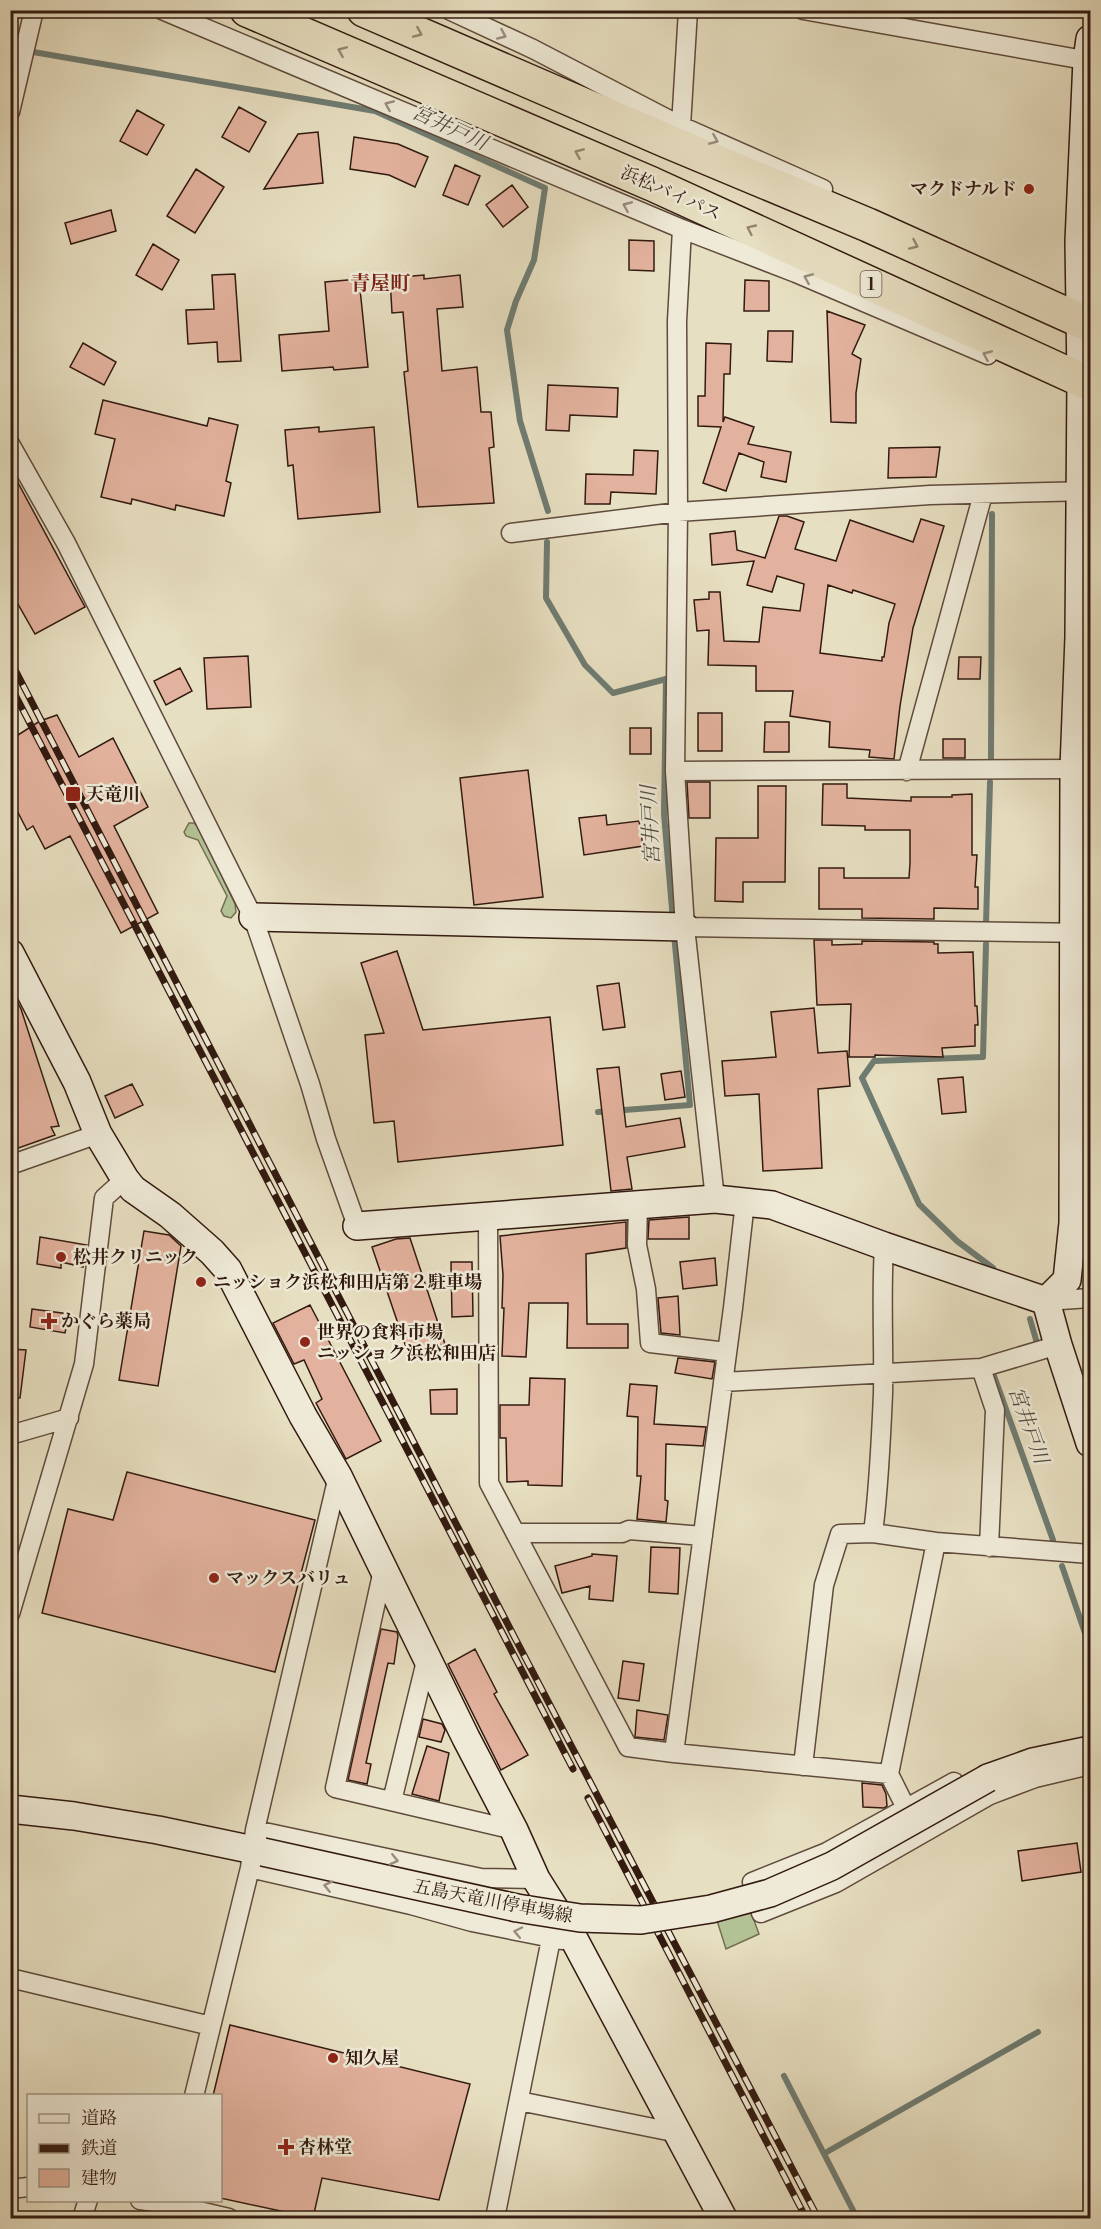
<svg xmlns="http://www.w3.org/2000/svg" width="1101" height="2229" viewBox="0 0 1101 2229" font-family="'Libre Bodoni','Noto Serif JP',serif">
  <style>
    .green { fill: #b3c294; stroke: #726e52; stroke-width: 1.5 }
    .lines { fill: none; stroke-linecap: round; stroke-linejoin: round }
    .stream { stroke: #6f7c72; stroke-width: 6 }
    .building { fill: #e3b29e; stroke: #321a10; stroke-width: 1.5; fill-rule: evenodd }
    .street-casing { stroke: #5f4b3c; stroke-width: 21 }
    .secondary-casing { stroke: #321a10; stroke-width: 30 }
    .highway-casing { stroke: #321a10; stroke-width: 36 }
    .street { stroke: #efead7; stroke-width: 18 }
    .secondary { stroke: #efead7; stroke-width: 27 }
    .highway { stroke: #e7dfc1; stroke-width: 33 }
    .rail-casing { stroke: #321a10; stroke-width: 7 }
    .rail { stroke: #efead7; stroke-width: 4.5; stroke-dasharray: 14; stroke-linecap: butt }
    .secondary-bridge-casing { stroke: #321a10; stroke-width: 30; stroke-linecap: butt }
    .secondary-bridge { stroke: #efead7; stroke-width: 27 }
    .oneway { stroke: #968671 }
    .oneway2 { stroke: #9a8c7d }
    .poi-dot { fill: #8f2418; stroke: #efead7; stroke-width: 2 }
    .labels { text-anchor: middle; stroke-width: 5; stroke-linejoin: round; paint-order: stroke }
    .shield { fill: #efead7; stroke: #6b584c; stroke-width: 1.5 }
    .shield-label { font-size: 16px; font-weight: bold; fill: #321a10 }
    .poi-label { font-size: 18px; font-weight: bold; fill: #321a10; stroke: #efead7; text-anchor: start }
    .street-label { font-size: 18px; fill: #321a10; stroke: #efead7 }
    .water-label { font-size: 20px; font-style: italic; fill: #504b41; stroke: #efead7 }
    .neighbourhood-label { font-size: 20px; font-weight: bold; fill: #7a1f14; stroke: #efead7 }
  </style>
  <rect width="100%" height="100%" fill="#e7dfc1"/>
  <filter id="stains"><feTurbulence type="fractalNoise" baseFrequency=".00333" numOctaves="4"/><feColorMatrix values="0 0 0 0 .2 0 0 0 0 .09 0 0 0 0 .02 0 0 0 .5 -.17"/></filter>
  <radialGradient id="worn" r=".72"><stop offset=".6" stop-color="#630" stop-opacity="0"/><stop offset="1" stop-color="#630" stop-opacity=".3"/></radialGradient>
  <path class="green" d="M189,823h5l5,5 36,76 1,8 -5,6 -7,-2 -3,-5 6,-15 -29,-56 -12,-4 -2,-4z
    M747,1901l12,33 -33,15 -12,-38z"/>
  <g class="lines">
    <path class="stream" d="M10,48l365,63 170,77 -11,72 -18,41 -9,29 13,91 28,90
      M547,542l-1,56 39,67 28,28 53,-14 -2,135 9,107
      M991,760l1,-246
      M986,924l4,-142
      M986,944l-3,113 -109,4 -12,17 57,126 38,37 36,27
      M598,1112l92,-7 -16,-171
      M1030,1319l9,31
      M993,1373l60,167
      M1062,1566l23,67
      M784,2076l73,142
      M825,2153l213,-121"/>
  </g>
  <path class="building" d="M239,107l27,15 -17,30 -27,-15z
    M137,110l27,15 -17,30 -27,-14z
    M318,132l5,51 -59,6 34,-55z
    M354,137l44,7 30,13 -13,30 -26,-12 -39,-6z
    M455,165l25,11 -12,29 -25,-10z
    M196,169l28,18 -29,46 -28,-17z
    M512,185l16,22 -25,20 -17,-22z
    M111,210l5,21 -45,13 -6,-21z
    M629,240l25,1v30l-25,-1z
    M153,244l26,16 -17,30 -26,-15z
    M235,274l6,87 -23,1 -1,-20 -29,2 -2,-34 28,-1 -2,-34z
    M424,275v4l36,-4 3,32 -26,2 5,62 35,-4 4,45h10l3,35 -5,1 5,55 -76,4 -14,-135 4,-1 -5,-59 -11,1 -2,-35z
    M359,279l9,88 -34,3 -1,-3 -51,4 -3,-36 50,-4 -4,-49z
    M745,280l24,1v30h-25z
    M827,311l38,14 -13,29 9,5 -5,34v30l-25,-1z
    M768,331h25l-1,31 -25,-1z
    M83,343l33,19 -12,23 -34,-18z
    M706,343l25,1 -1,30h-6l-1,48 2,-5 29,10 -6,17 43,8 -5,30 -25,-5 3,-15 -25,-9 -13,38 -23,-8 18,-56 -23,-1v-30h7z
    M548,385l70,3 -1,29 -47,-2 -1,16 -23,-1z
    M103,400l104,26 2,-8 29,7 -12,56 5,2 -7,33 -48,-11 -1,5 -43,-11 -1,5 -30,-7 14,-58 -20,-5z
    M319,427v5l55,-5 6,85 -82,7 -5,-54 -5,1 -3,-36z
    M940,447l-4,30 -48,1 1,-30z
    M634,450l24,1 -2,43 -45,-2 -1,12h-25l1,-30 47,1z
    M10,468l75,139 -50,27 -25,-44z
    M779,516h8l17,6 -9,27 41,12 14,-41 63,22 8,-23 23,7 -31,102 -13,78 -6,53 -25,-2 1,-7 -41,-3 1,-25 -40,-6 3,-25h-37v-25l-48,-1 1,-35 -12,1 -3,-31 15,-1v-7h11l4,49 35,1 4,-35 37,4 4,-27 -27,-8 -5,16 -25,-7 7,-24 -42,4 -2,-31 25,-3 2,19 28,8zM828,585l24,8 1,-3 42,14 -6,19 -5,34h-2v4l-62,-8z
    M248,656l3,51 -44,2 -3,-51z
    M959,657h22l-1,22h-22z
    M180,668l12,23 -26,14 -12,-24z
    M698,713h24v38h-24z
    M57,715l22,42 34,-19 35,69 -34,19 44,87 -37,20 -51,-97 -25,13 -12,-23 -6,4 -17,-33v-57l30,-19z
    M765,722h24v30h-25z
    M630,728h21v26h-21z
    M943,739h22v19h-22z
    M528,770l15,127 -69,8 -14,-127z
    M687,782h23v36h-21z
    M823,784h24v14l64,3v-4h41v-2l20,-1v61h5l-2,32h3v22l-44,-1v11l-72,-1v-9h-43v-41h25v10h65l1,-15v-33h-45v-4l-43,-1z
    M758,786h28l-1,96h-42v20l-28,-1 1,-63h42z
    M606,815l1,10 32,-4 4,25 -59,9 -5,-37z
    M814,940h18v5l30,-1v-3l72,1v2h4v9l35,-1 2,54h2l1,19h-3v21l-33,2 1,9 -68,-2v2h-26l2,-53 -34,1z
    M397,951l26,79 127,-13 13,128 -165,17 -4,-41 -20,2 -9,-88 19,-2 -23,-70z
    M619,983l6,44 -22,3 -6,-44z
    M10,988l11,21 38,117 -8,1 4,8 -45,16z
    M814,1008l4,45 29,-2 3,35 -32,3 4,79 -59,3 -4,-77 -34,2 -3,-35 54,-4 -5,-45z
    M619,1067l7,60 54,-9 5,29 -58,10 5,32 -21,2 -14,-122z
    M681,1071l4,26 -20,3 -4,-26z
    M963,1077l3,35 -24,2 -4,-35z
    M132,1084l11,21 -28,13 -10,-22z
    M689,1217v22h-41l1,-19z
    M626,1222v26l-40,6 1,70h41v24h-61l1,-45h-39l-3,54 -24,-1 2,-48h-2l1,-33 -3,-39z
    M144,1231l25,4 12,11 -23,140 -39,-6z
    M40,1237l47,8 -4,22 -22,-5v6l-24,-4z
    M410,1238l35,106 -36,12 -37,-109 24,-8z
    M715,1258l2,27 -34,4 -3,-27z
    M451,1262h21l1,54 -21,1z
    M678,1296l2,39 -19,-2 -3,-35z
    M310,1305l71,136 -35,18 -30,-56 6,-4 -18,-39 -10,4 -21,-41z
    M32,1309l37,5 -4,19 -35,-6z
    M10,1349l16,1 -6,48 -10,-1z
    M678,1358l37,4 -3,17 -37,-6z
    M530,1378l35,1 -3,107 -34,-1v-4l-21,1 -1,-44h-6v-33h29z
    M630,1384l27,2 -3,38 52,3 -3,19 -37,-2 -1,56 3,1 -2,21 -29,-3 4,-43h-4l1,-59 -11,-1z
    M457,1389v25h-26l-1,-24z
    M127,1472l188,48 -40,152 -233,-59 26,-104 45,11z
    M651,1547l29,1 -2,46 -29,-2z
    M592,1554l25,2 -4,45 -24,-2 1,-13 -28,7 -7,-27 37,-10z
    M381,1629l16,3 1,4 -4,28 -6,-1 -22,100 5,1 -4,20 -19,-4z
    M475,1649l22,43 -3,2 34,61 -27,15 -53,-106z
    M623,1661l21,3 -5,37 -21,-3z
    M637,1710l31,5 -4,25 -29,-3z
    M423,1719l19,5 3,6 -4,12 -22,-5z
    M427,1746l22,7 -10,48 -27,-7z
    M862,1783l20,2 4,9 1,12 -3,2 -21,-1z
    M1077,1843l4,29 -59,9 -4,-30z
    M230,2025l240,59 -31,116 -117,-22 -9,40 -93,-20v-102h-7z"/>
  <g class="lines">
    <g class="street-casing">
      <path id="street" d="M162,10l520,219 114,44 192,82
        M449,10l84,39 148,77 142,63
        M803,10l287,51
        M10,112l24,-102
        M681,126l7,-116
        M682,229l-5,92 1,191 -3,259 10,156 30,272
        M10,444l56,99 187,374 57,167 16,55 31,87
        M511,533l167,-21 252,-17 160,-4
        M675,771l399,-2
        M907,771l76,-277
        M685,927l405,6
        M10,1165l88,-31
        M638,1204l-1,41 9,44 4,54 77,9
        M488,1215l1,268 139,264 46,6 215,21
        M884,1246c-3,50 0,99 -1,148 -2,46 -4,93 -10,139l63,9 154,12
        M1046,1301l44,-3
        M981,1368l14,42 -6,137
        M723,1382l258,-14 77,-23
        M10,1435l59,-17
        M515,1533h107l7,-3 74,6
        M383,1570l-48,218 179,42
        M10,1614l74,-250 20,-166 21,-19
        M674,1753l59,-445 12,-106
        M803,1766l21,-181 16,-51 33,-1
        M954,1782l-127,70 -75,30 9,31 75,-30 154,-88 45,-17 55,-13
        M392,1801l35,-144
        M906,1808l-17,-34 47,-232
        M255,1830l226,48 55,1 15,60 -56,279
        M250,1868l161,37 61,17 90,18
        M10,1978l201,48
        M194,2096l56,-228 5,-38 83,-354
        M519,2101l159,32
        M10,2189l18,-2
        M140,2200l29,4 -4,14
        M170,2200l-1,4 60,14
        M82,2218l6,-18"/>
    </g>
    <g class="secondary-casing">
      <path id="secondary" d="M253,917l432,10
        M10,953l67,129 21,52 27,45 8,10 37,26 42,37 16,18 75,146 35,60 128,262 48,92 22,49 39,62 148,277
        M357,1226l358,-27 57,6 112,41 162,55
        M1046,1301l21,-21 6,-57 1,-454 5,-132 2,-256 -2,-140 8,-181 3,-21
        M1046,1301l12,44 32,98
        M988,1778l45,-16 57,-12
        M10,1809l64,7 84,14 105,22"/>
    </g>
    <g class="highway-casing">
      <path id="highway" d="M247,10l405,174 438,200
        M364,10l303,131 201,84 222,100"/>
    </g>
    <use href="#street" class="street"/>
    <use href="#secondary" class="secondary"/>
    <use href="#highway" class="highway"/>
    <g class="rail-casing">
      <path id="rail" d="M10,660l506,980 302,578
        M10,685l563,1084
        M588,1798l218,420"/>
    </g>
    <use href="#rail" class="rail"/>
    <g class="secondary-bridge-casing">
      <path id="secondary-bridge" d="M263,1852l254,56 63,10 61,2 70,-11 59,-16 62,-27 156,-88"/>
    </g>
    <use href="#secondary-bridge" class="secondary-bridge"/>
  </g>
  <defs><path id="oneway-chevron" d="M-2-3.5L2.5 0L-2 3.5" fill="none" stroke-width="1.6" stroke-linecap="round" stroke-linejoin="round" transform="scale(1.5)"/></defs>
  <g class="oneway">
    <use href="#oneway-chevron" transform="translate(418 33) rotate(23)"/>
    <use href="#oneway-chevron" transform="translate(342 51) rotate(-157)"/>
    <use href="#oneway-chevron" transform="translate(579 153) rotate(-157)"/>
    <use href="#oneway-chevron" transform="translate(751 229) rotate(-155)"/>
    <use href="#oneway-chevron" transform="translate(914 245) rotate(24)"/>
  </g>
  <g class="oneway2">
    <use href="#oneway-chevron" transform="translate(502 35) rotate(24)"/>
    <use href="#oneway-chevron" transform="translate(389 105) rotate(-157)"/>
    <use href="#oneway-chevron" transform="translate(714 140) rotate(23)"/>
    <use href="#oneway-chevron" transform="translate(627 206) rotate(-157)"/>
    <use href="#oneway-chevron" transform="translate(808 278) rotate(-157)"/>
    <use href="#oneway-chevron" transform="translate(987 355) rotate(-157)"/>
    <use href="#oneway-chevron" transform="translate(394 1860) rotate(13)"/>
    <use href="#oneway-chevron" transform="translate(328 1886) rotate(-167)"/>
    <use href="#oneway-chevron" transform="translate(518 1932) rotate(-168)"/>
  </g>
  <g class="poi-dot">
    <circle cx="1029" cy="189" r="6"/>
    <rect x="65" y="786" width="16" height="16" rx="3"/>
    <circle cx="61" cy="1257" r="6"/>
    <circle cx="201" cy="1282" r="6"/>
    <path d="M46 1312h6v6h6v6h-6v6h-6v-6h-6v-6h6z"/>
    <circle cx="305" cy="1342" r="6"/>
    <circle cx="214" cy="1578" r="6"/>
    <circle cx="333" cy="2058" r="6"/>
    <path d="M283 2138h6v6h6v6h-6v6h-6v-6h-6v-6h6z"/>
  </g>
  <g class="labels">
    <rect class="shield" x="860.5" y="271" width="21" height="26" rx="4.5"/>
    <g class="shield-label">
      <text x="871" y="290">1</text>
    </g>
    <g class="poi-label">
      <text x="1017" y="195" text-anchor="end">マクドナルド</text>
      <text x="86" y="800">天竜川</text>
      <text x="73" y="1263">松井クリニック</text>
      <text x="213" y="1288">ニッショク浜松和田店第２駐車場</text>
      <text x="61" y="1327">かぐら薬局</text>
      <text x="317" y="1338">世界の食料市場<tspan x="317" dy="21">ニッショク浜松和田店</tspan></text>
      <text x="226" y="1584">マックスバリュ</text>
      <text x="345" y="2064">知久屋</text>
      <text x="298" y="2153">杏林堂</text>
    </g>
    <g class="street-label">
      <text transform="translate(671 193) rotate(24)" y="6">浜松バイパス</text>
      <text transform="translate(493 1901) rotate(11)" y="6">五島天竜川停車場線</text>
    </g>
    <g class="water-label">
      <text transform="translate(450 127) rotate(25)" y="7">宮井戸川</text>
      <text transform="translate(650 825) rotate(-93)" y="7">宮井戸川</text>
      <text transform="translate(1029 1425) rotate(70)" y="7">宮井戸川</text>
    </g>
    <g class="neighbourhood-label">
      <text x="380" y="290">青屋町</text>
    </g>
  </g>
  <rect width="1101" height="2229" fill="none" stroke="#e7dfc1" stroke-width="36"/>
  <rect x="12" y="12" width="1077" height="2205" fill="none" stroke="#321a10" stroke-width="3"/>
  <rect x="18" y="18" width="1065" height="2193" fill="none" stroke="#321a10" stroke-width="1.5"/>
  <rect x="27" y="2094" width="195" height="108" fill="#efead7" stroke="#a39787" stroke-width="1.5"/>
  <rect x="39" y="2114" width="30" height="9" fill="#efead7" stroke="#a39787" stroke-width="1.5"/>
  <text x="81" y="2124" font-size="18" fill="#321a10">道路</text>
  <rect x="39" y="2144" width="30" height="9" fill="#321a10" stroke="#a39787" stroke-width="1.5"/>
  <text x="81" y="2154" font-size="18" fill="#321a10">鉄道</text>
  <rect x="39" y="2169" width="30" height="18" fill="#e3b29e" stroke="#a39787" stroke-width="1.5"/>
  <text x="81" y="2184" font-size="18" fill="#321a10">建物</text>
  <rect width="100%" height="100%" filter="url(#stains)"/>
  <rect width="100%" height="100%" fill="url(#worn)"/>
</svg>
